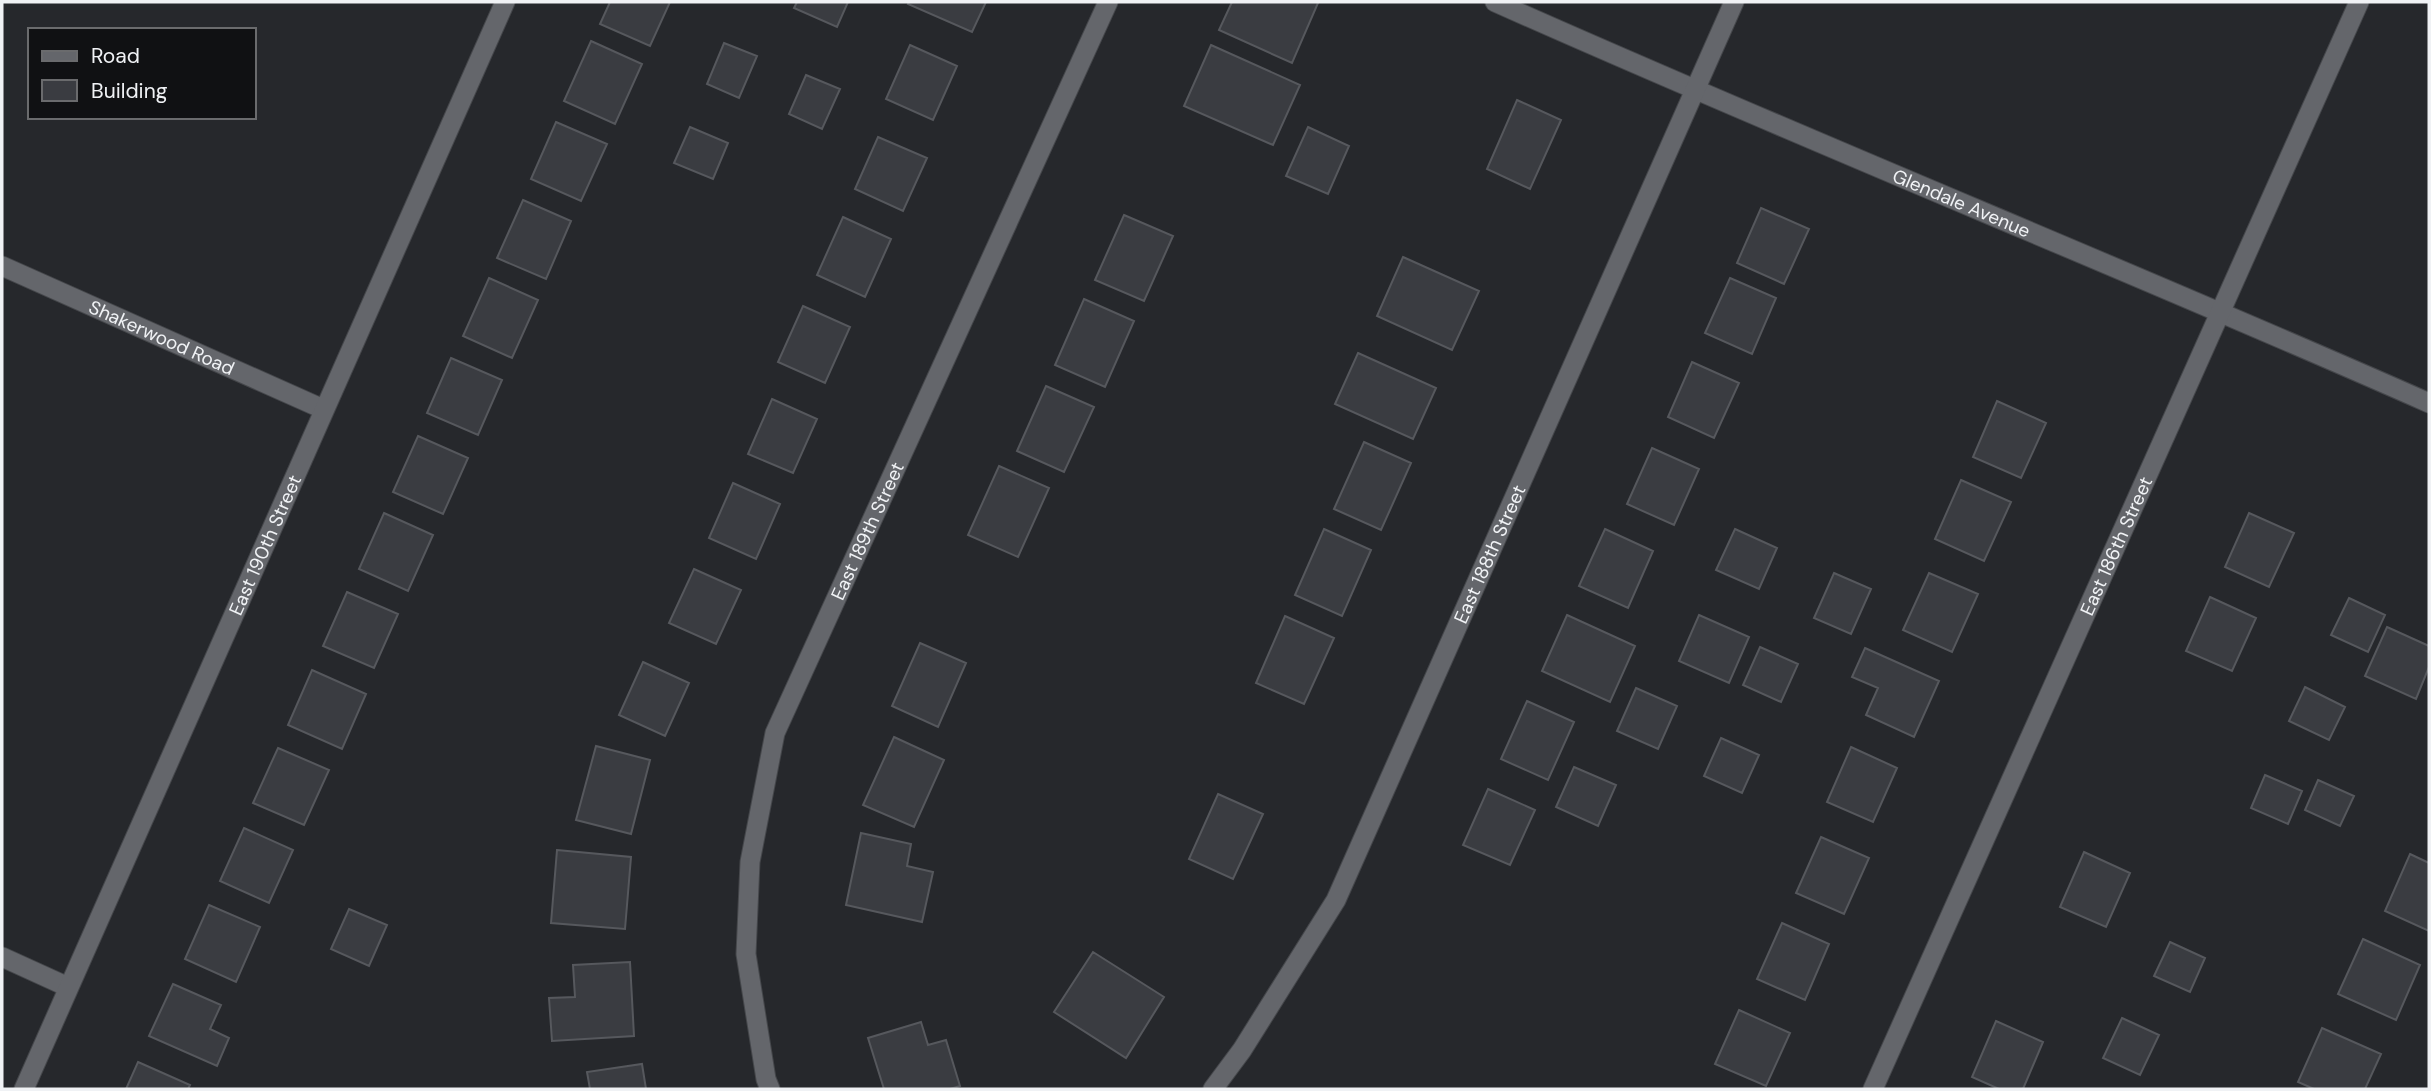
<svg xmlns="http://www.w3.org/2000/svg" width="2431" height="1091" viewBox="0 0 2431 1091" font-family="'DM Sans',sans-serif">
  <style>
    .building { fill: #3a3c41; stroke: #56585d; stroke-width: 2 }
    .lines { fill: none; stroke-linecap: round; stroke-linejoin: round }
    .minor-casing { stroke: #45474b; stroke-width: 21 }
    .minor { stroke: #64666b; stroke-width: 19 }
    .labels { text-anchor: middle; stroke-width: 6; stroke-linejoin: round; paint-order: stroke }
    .street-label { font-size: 19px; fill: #f0f2f5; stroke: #101113 }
  </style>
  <rect width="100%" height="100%" fill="#26282c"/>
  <path class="building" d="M610,2h60l-20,44 -50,-22z
    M797,2h51l-11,25 -43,-19z
    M909,2h77l-14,30 -64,-28z
    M1232,2h84l2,1 -26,60 -73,-33z
    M591,41l51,23 -27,60 -51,-23z
    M724,43l33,13 -18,42 -32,-14z
    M910,45l47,21 -24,54 -47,-21z
    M1211,45l89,40 -27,60 -89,-39z
    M806,75l34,14 -18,40 -33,-15z
    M1517,100l44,20 -31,69 -43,-20z
    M556,122l51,22 -26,57 -50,-22z
    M690,127l38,16 -15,36 -39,-16z
    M1308,127l41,19 -21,48 -42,-18z
    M878,137l49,21 -24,53 -48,-22z
    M523,200l48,21 -25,58 -49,-21z
    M1761,208l48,21 -25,55 -47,-21z
    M1124,215l49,21 -29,65 -49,-21z
    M843,217l48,22 -26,58 -48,-22z
    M1403,257l76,34 -27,59 -75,-34z
    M489,278l49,22 -26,58 -49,-22z
    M1730,278l46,20 -24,56 -47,-21z
    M1084,299l50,22 -29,66 -50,-22z
    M803,306l47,21 -25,56 -47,-21z
    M1358,353l78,35 -23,51 -78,-35z
    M451,358l51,22 -24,55 -51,-22z
    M1692,362l47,21 -25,55 -46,-21z
    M1046,386l48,21 -30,65 -47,-21z
    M772,399l45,20 -24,54 -45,-19z
    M1997,401l49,22 -25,55 -48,-21z
    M418,436l50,22 -25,56 -50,-22z
    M1364,442l47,21 -30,67 -47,-21z
    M1652,448l47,21 -25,56 -47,-21z
    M999,466l50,22 -31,69 -50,-22z
    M1961,480l50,22 -27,59 -49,-22z
    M733,483l47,21 -24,55 -47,-21z
    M384,513l49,22 -25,56 -49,-22z
    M2249,513l45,20 -25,54 -44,-20z
    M1324,529l47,21 -29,66 -47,-21z
    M1605,529l48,22 -25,57 -49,-22z
    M1735,529l42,19 -18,41 -43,-19z
    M694,569l47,21 -25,54 -47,-21z
    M1834,573l37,16 -20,45 -37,-16z
    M1929,573l49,21 -26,58 -49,-22z
    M347,592l51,22 -24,54 -51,-22z
    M2210,597l46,21 -24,53 -46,-20z
    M2349,598l36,17 -17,37 -37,-17z
    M1567,615l68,31 -25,56 -68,-31z
    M1699,615l50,22 -20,46 -50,-22z
    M1285,616l49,22 -30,66 -48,-21z
    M2387,627l42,19v21l-13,32 -51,-23z
    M920,643l46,20 -28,64 -46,-21z
    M1760,647l38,17 -17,38 -38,-17z
    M1865,648l74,33 -25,56 -48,-22 12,-27 -26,-11z
    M643,662l46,21 -24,53 -46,-21z
    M312,670l54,24 -24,55 -54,-24z
    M2305,687l40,20 -16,33 -40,-19z
    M1636,688l41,18 -19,43 -41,-18z
    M1527,701l47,21 -26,58 -47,-21z
    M894,737l50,23 -30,67 -51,-22z
    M1721,738l38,17 -17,38 -38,-17z
    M596,746l54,14 -19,74 -55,-14z
    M1851,747l46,21 -24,54 -46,-20z
    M278,748l51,22 -25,55 -51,-22z
    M1574,767l42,18 -18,41 -42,-19z
    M2265,775l37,16 -14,33 -37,-16z
    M2318,780l36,16 -14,30 -35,-16z
    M1488,789l47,21 -25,55 -47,-20z
    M1218,794l45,20 -30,65 -44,-20z
    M244,828l49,22 -24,53 -49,-22z
    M861,833l50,11 -4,22 26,6 -11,50 -76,-17z
    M1821,837l48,21 -25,56 -48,-21z
    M557,850l74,7 -6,72 -74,-6z
    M2084,852l46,21 -24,54 -46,-20z
    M2410,854l19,9v68l-44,-20z
    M209,905l51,22 -24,55 -51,-23z
    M349,909l38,16 -18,41 -38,-17z
    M1782,923l47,21 -24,56 -48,-21z
    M2363,939l57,26 -24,55 -58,-26z
    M2170,942l35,16 -15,34 -36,-16z
    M1093,952l71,45 -38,61 -72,-46z
    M630,962l4,74 -82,5 -3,-43 26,-1 -2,-32z
    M173,984l48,21 -11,24 19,9 -12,28 -68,-30z
    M1739,1010l51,23 -24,53 -51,-22z
    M2122,1018l37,17 -19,40 -37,-17z
    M1996,1021l47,21 -20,47h-24l-27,-12z
    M921,1022l7,23 18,-5 14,46 -10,3h-66l-16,-51z
    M2322,1028l59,26 -16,35h-51l-16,-7z
    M138,1062l52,23 -2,4h-62z
    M642,1064l4,25h-56l-3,-17z"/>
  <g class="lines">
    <g class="minor-casing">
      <g id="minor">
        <path id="s1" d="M1495,2c309,138 624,264 934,401"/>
        <path id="s2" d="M2,266l321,143"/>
        <path d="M2,957l66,30"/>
        <path id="s3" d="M24,1089l481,-1087"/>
        <path id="s4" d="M770,1089l-4,-10 -20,-125 4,-92 25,-129 333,-731"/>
        <path id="s5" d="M1213,1089l29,-39 94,-150 398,-898"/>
        <path id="s6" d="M1873,1089l486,-1087"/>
      </g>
    </g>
    <use href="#minor" class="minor"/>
  </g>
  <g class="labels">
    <g class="street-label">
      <text dy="7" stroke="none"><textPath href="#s1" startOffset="508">Glendale Avenue</textPath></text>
      <text dy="7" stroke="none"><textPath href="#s2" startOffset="175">Shakerwood Road</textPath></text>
      <text dy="7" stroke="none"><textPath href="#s4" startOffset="583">East 189th Street</textPath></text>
      <text dy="7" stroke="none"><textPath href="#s3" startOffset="595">East 190th Street</textPath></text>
      <text dy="7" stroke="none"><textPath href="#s6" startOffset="595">East 186th Street</textPath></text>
      <text dy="7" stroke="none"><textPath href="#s5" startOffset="604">East 188th Street</textPath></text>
    </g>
  </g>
  <rect width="2431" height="1091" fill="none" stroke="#f0f2f5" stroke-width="7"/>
  <rect x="28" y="28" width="228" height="91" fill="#101113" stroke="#6a6b6d" stroke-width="2"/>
  <rect x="42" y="51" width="35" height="10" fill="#64666b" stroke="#6a6b6d" stroke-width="2"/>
  <text x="91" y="63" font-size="21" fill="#f0f2f5">Road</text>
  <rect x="42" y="80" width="35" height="21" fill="#3a3c41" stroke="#6a6b6d" stroke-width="2"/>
  <text x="91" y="98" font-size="21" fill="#f0f2f5">Building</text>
</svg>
